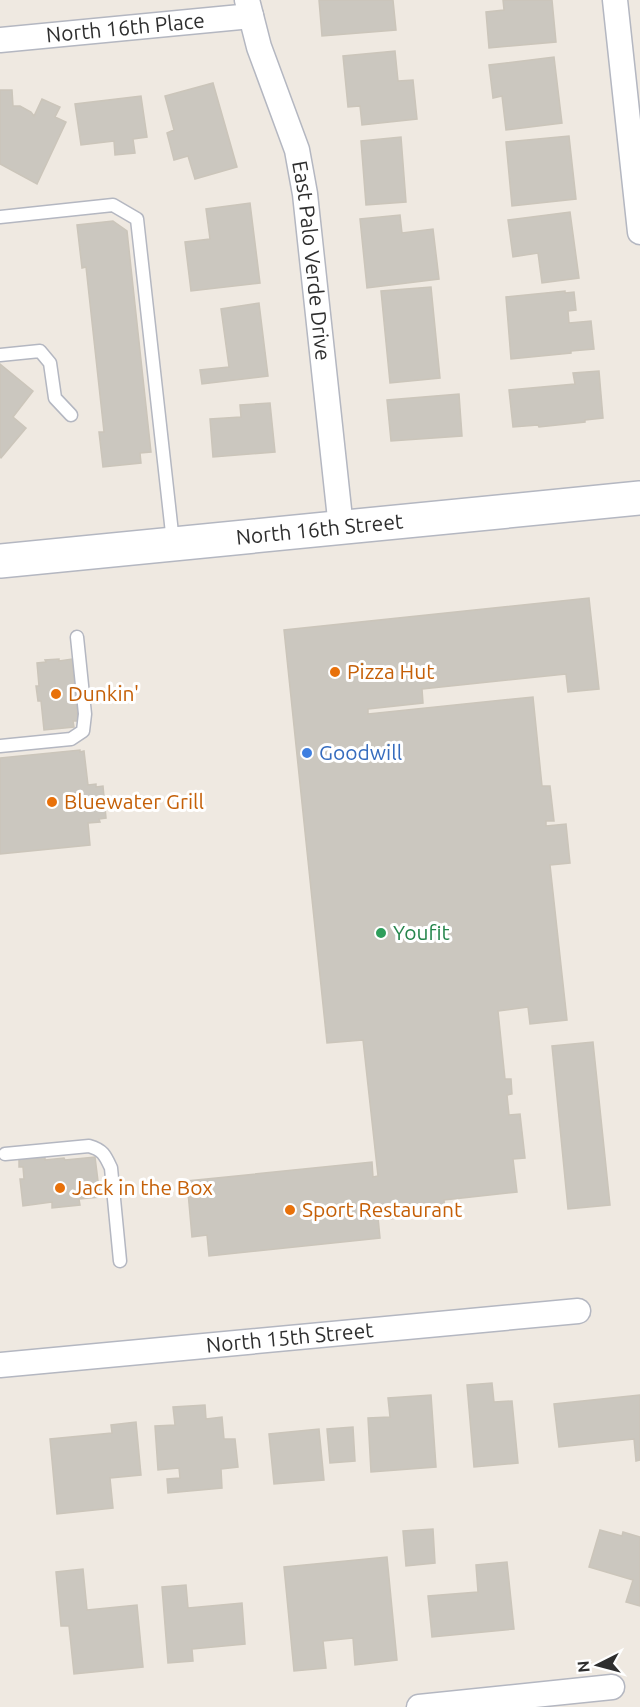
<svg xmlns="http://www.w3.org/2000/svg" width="640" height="1707" viewBox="0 0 640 1707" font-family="Ubuntu,sans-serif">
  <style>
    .building { fill: #cbc7bf; stroke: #cbc5ba; stroke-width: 1.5 }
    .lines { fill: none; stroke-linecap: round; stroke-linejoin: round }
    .lane-casing { stroke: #b4b7c1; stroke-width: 15 }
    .street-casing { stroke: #b4b7c1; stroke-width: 27 }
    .secondary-casing { stroke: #b4b7c1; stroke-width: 36 }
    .lane { stroke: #fff; stroke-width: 12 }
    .street { stroke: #fff; stroke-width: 24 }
    .secondary { stroke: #fff; stroke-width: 33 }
    .food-dot { fill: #e8710a; stroke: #fff; stroke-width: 2 }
    .shop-dot { fill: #3f7fe0; stroke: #fff; stroke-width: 2 }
    .leisure-dot { fill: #2e9e5b; stroke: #fff; stroke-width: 2 }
    .labels { text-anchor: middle; stroke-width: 6; stroke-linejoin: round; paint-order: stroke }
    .street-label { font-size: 21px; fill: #2e2e2e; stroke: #fff }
    .food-label { font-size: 21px; fill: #c56008; stroke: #fff; text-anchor: start }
    .shop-label { font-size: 21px; fill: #366cbe; stroke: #fff; text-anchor: start }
    .leisure-label { font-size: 21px; fill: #27864d; stroke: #fff; text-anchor: start }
  </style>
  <rect width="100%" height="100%" fill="#efe9e1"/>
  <path class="building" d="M319,0h74l3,30 -74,6z
    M503,0h49l4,42 -67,6 -3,-36 18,-2z
    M395,51l3,30 15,-1 4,39 -55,6 -2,-19 -12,1 -5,-51z
    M554,57l8,66 -56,7 -4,-34 -9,2 -4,-33z
    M213,83l24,84 -42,12 -7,-23 -14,4 -7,-27 7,-3 -9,-34z
    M0,90h12l1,16h7l11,6 3,4 8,-17 18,8 -5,10 11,5 -29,62 -37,-20z
    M141,96l6,41 -14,2 2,14 -20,2 -1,-14 -33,4 -6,-41z
    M569,136l7,63 -64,7 -6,-64z
    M401,137l5,65 -40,3 -5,-64z
    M250,203l10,80 -69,8 -6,-49 25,-3 -4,-30z
    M570,212l9,66 -37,5 -4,-30 -25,4 -5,-37z
    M400,215l2,18 31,-4 6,50 -72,9 -7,-69z
    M113,221l14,10 24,221 -11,1 1,10 -38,4 -4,-35h5l-18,-165 -4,1 -5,-43z
    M431,287l9,91 -50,5 -9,-92z
    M565,291v2l9,-1 2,18 -8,1 1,12 22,-2 3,28 -23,2v2l-60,6 -5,-62z
    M259,303l9,73 -66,8 -2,-14 29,-3 -8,-58z
    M0,364l33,27 -20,26 13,11 -25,30 -1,-1z
    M599,371l4,47 -18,2v2l-46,5 -1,-2 -25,2 -4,-37 66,-6 -2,-11z
    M459,394l3,42 -71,5 -4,-41z
    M270,403l5,49 -62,5 -3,-38 31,-2 -1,-12z
    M589,598l10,91 -31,3 -2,-18 -144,15 1,14 -55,6v5l165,-17 9,89h8l4,35h-8v5l20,-2 4,39 -20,2 17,155 -37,4 -2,-17 -30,4 7,68h6l1,15 -5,1 2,20 11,-1 5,44 -12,1 4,33 -73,8 1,13 -56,6 -2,-13 -10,1 3,31 -171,18 -2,-21 -15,2 -5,-56 185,-19 1,15 5,-1 -15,-136 -36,3 -43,-413z
    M59,659v2l13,-2 6,62h-5l1,6 -30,3 -3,-29h-3l-2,-15h3l-2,-23 9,-1 -1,-2z
    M80,750v2l4,-1 4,34 8,-1v3l7,-1 3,32 -7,1 1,3 -12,1 2,22 -90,9v-96z
    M593,1042l17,163 -42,4 -16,-163z
    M45,1156v4l19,-2 1,2 30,-3 5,40 -21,2 1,6 -28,3v-6l-29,4 -3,-27h4l-1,-12h-4v-8z
    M492,1383l2,19 18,-1 6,62 -44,4 -7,-82z
    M431,1395l5,72 -65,5 -3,-54 22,-1 -2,-19z
    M640,1395v65l-4,1 -2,-22 -75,8 -5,-43z
    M205,1405l1,14 16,-2 2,22h11l3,28 -17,2 1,19 -54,5 -1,-14 13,-1 -1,-10 -21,2 -3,-44 20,-1 -2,-18z
    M136,1422l5,53 -31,3 3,30 -56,6 -7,-75 62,-6 -1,-8z
    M353,1427l2,34 -25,2 -3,-34z
    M319,1429l5,51 -50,4 -5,-50z
    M433,1529l2,34 -29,3 -3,-35z
    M600,1530l22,6 1,-4 17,5v69l-14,-4 7,-22 -44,-13z
    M387,1557l10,103 -42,5 -2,-27 -30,3 3,27 -32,3 -10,-104z
    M507,1562l7,67 -82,8 -4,-41 50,-4 -2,-27z
    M83,1569l4,41 50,-5 6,62 -69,7 -5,-48h-8l-5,-54z
    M186,1585l2,23 54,-5 3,41 -53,5 1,12 -25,2 -6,-76z"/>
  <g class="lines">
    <g class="lane-casing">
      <path id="lane" d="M0,217l113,-12 24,14 36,323
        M0,355l40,-4 10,12 5,35 16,17
        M0,746l71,-7 12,-8 2,-17 -8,-77
        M5,1154l84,-8c14,4 16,9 22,22l9,93"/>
    </g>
    <g class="street-casing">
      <g id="street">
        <path id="s1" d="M247,0l12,47 38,103 8,44 36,334"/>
        <path d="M615,0l25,232"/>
        <path id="s2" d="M0,40l251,-24"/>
        <path id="s3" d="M0,1365l578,-54"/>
        <path d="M419,1707l193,-20"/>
      </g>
    </g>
    <g class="secondary-casing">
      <g id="secondary">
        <path id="s4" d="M0,561l640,-63"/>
      </g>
    </g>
    <use href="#lane" class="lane"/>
    <use href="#street" class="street"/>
    <use href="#secondary" class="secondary"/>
  </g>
  <g class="food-dot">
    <circle cx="335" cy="672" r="6"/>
    <circle cx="56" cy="694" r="6"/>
    <circle cx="52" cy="802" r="6"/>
    <circle cx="60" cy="1188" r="6"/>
    <circle cx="290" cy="1210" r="6"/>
  </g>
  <circle class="shop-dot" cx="307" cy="753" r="6"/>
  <circle class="leisure-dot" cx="381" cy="933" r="6"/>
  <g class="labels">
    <g class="street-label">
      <text dy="7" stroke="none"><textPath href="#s2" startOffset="126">North 16th Place</textPath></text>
      <text dy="7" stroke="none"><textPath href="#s1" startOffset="270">East Palo Verde Drive</textPath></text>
      <text dy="7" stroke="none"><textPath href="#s4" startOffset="321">North 16th Street</textPath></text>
      <text dy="7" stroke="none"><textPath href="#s3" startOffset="291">North 15th Street</textPath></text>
    </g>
    <g class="food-label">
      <text x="347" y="679">Pizza Hut</text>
      <text x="68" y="701">Dunkin'</text>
      <text x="64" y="809">Bluewater Grill</text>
      <text x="72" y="1195">Jack in the Box</text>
      <text x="302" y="1217">Sport Restaurant</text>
    </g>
    <g class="shop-label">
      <text x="319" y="760">Goodwill</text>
    </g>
    <g class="leisure-label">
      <text x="393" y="940">Youfit</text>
    </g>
  </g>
  <g transform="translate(598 1665) rotate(264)" stroke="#ffffff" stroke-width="4.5" paint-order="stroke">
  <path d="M0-4.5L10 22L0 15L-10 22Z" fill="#2e2e2e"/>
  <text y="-9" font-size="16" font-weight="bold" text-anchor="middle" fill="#2e2e2e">N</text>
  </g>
</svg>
